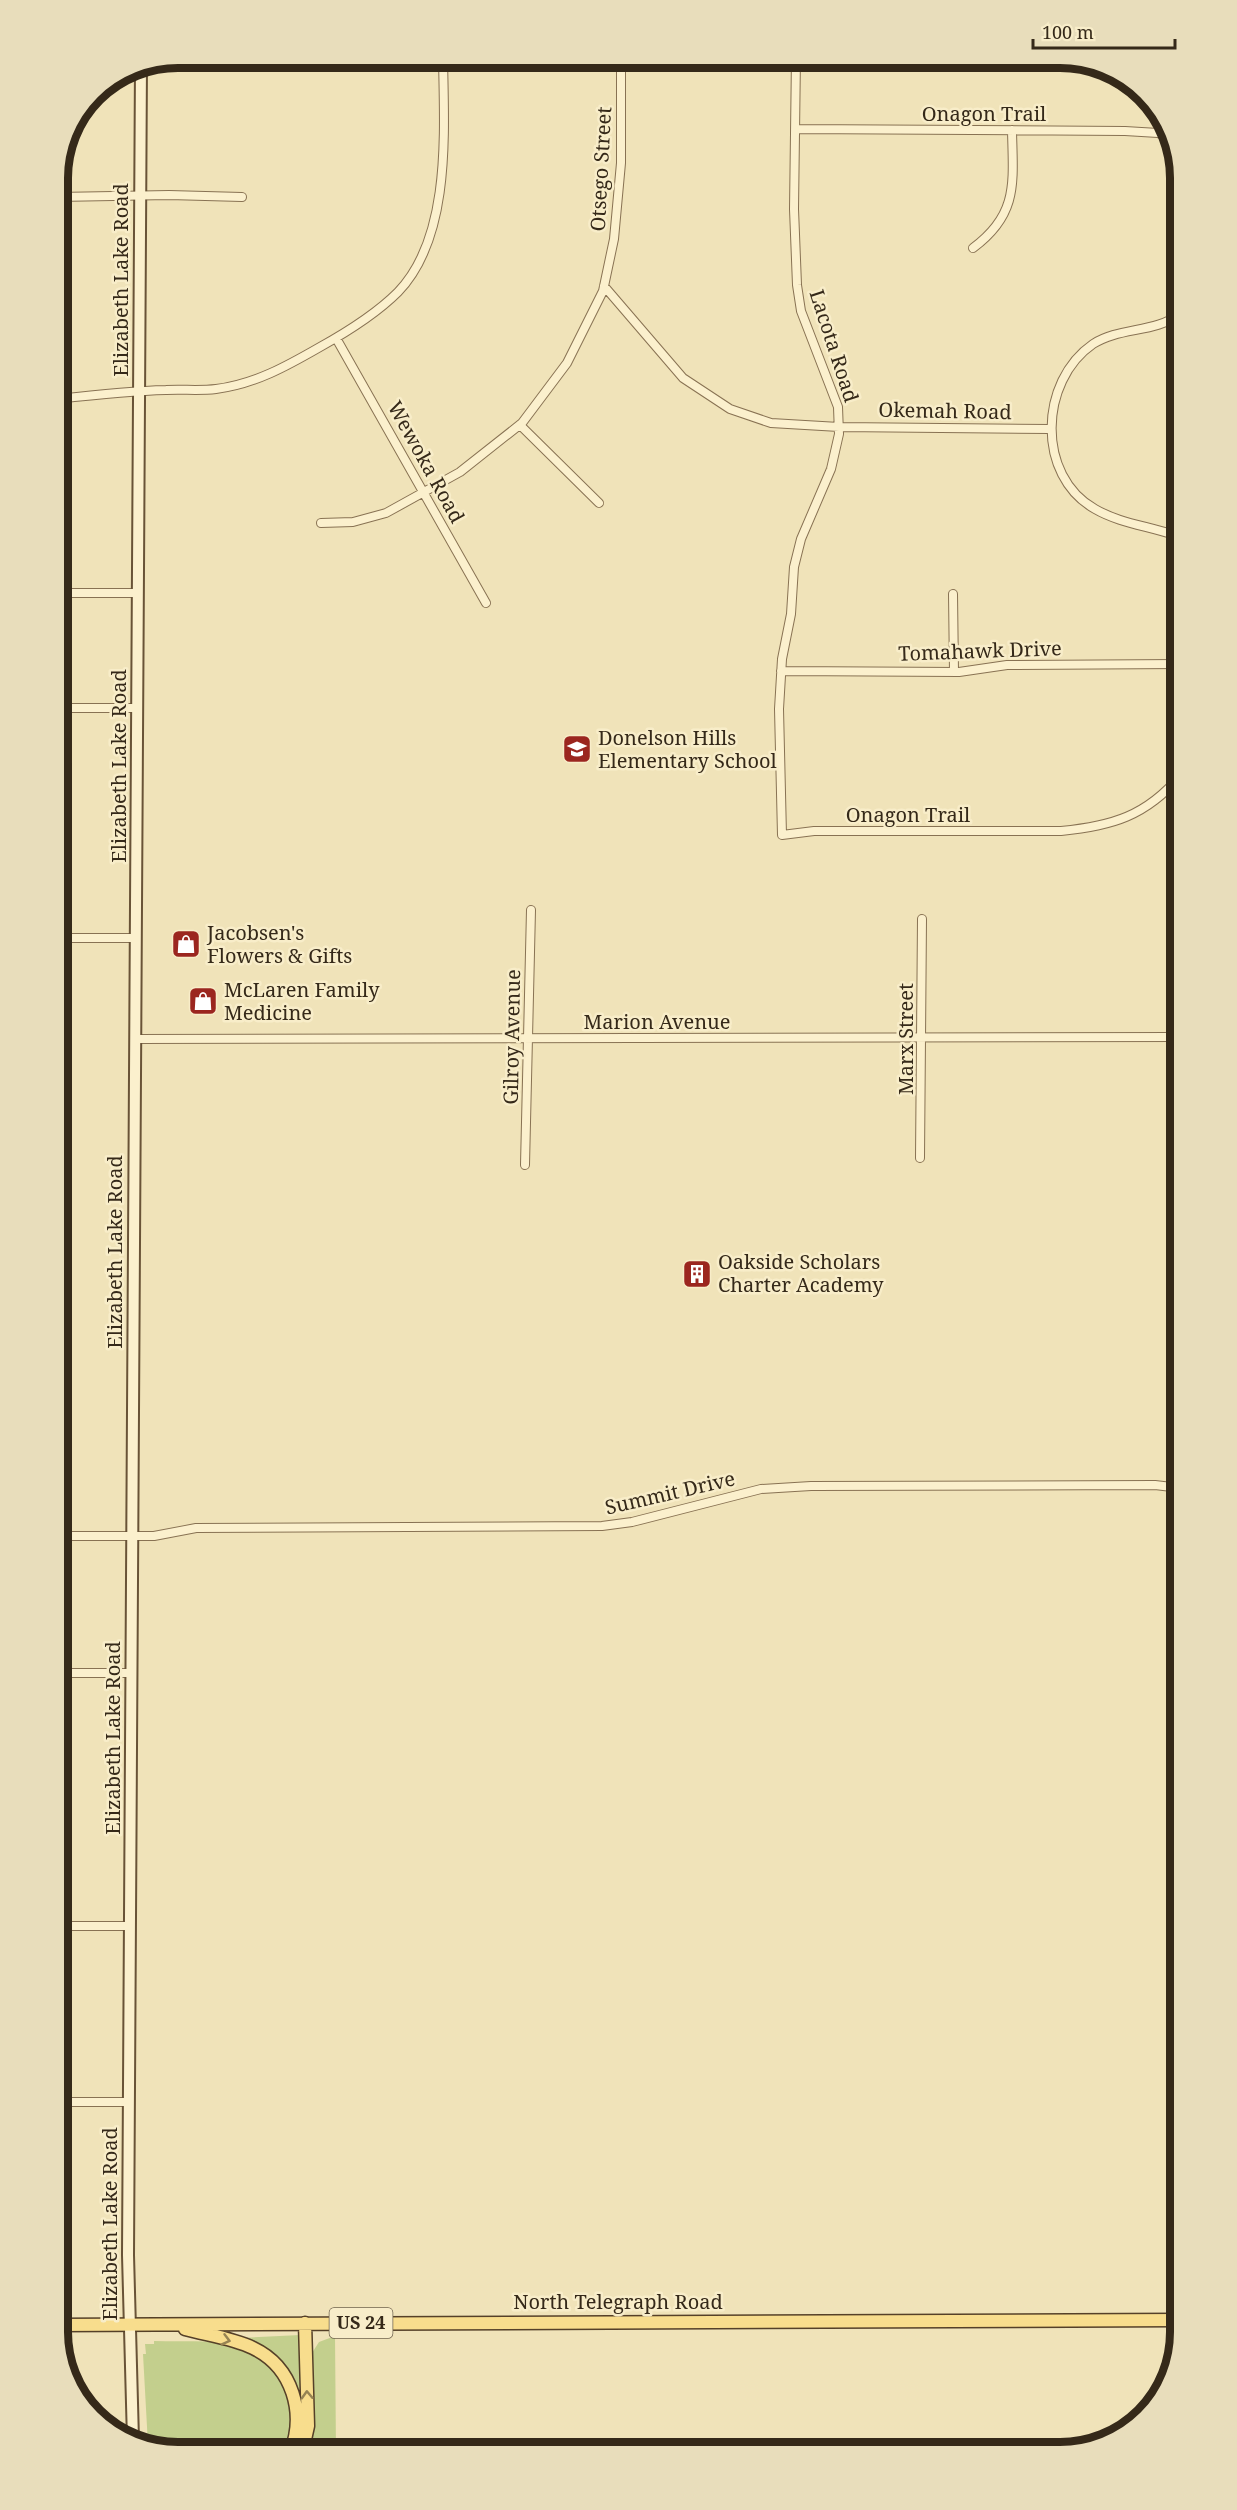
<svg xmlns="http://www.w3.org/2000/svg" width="1237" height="2510" viewBox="0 0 1237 2510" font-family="'Noto Serif',serif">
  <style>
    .green { fill: #c3cf8d }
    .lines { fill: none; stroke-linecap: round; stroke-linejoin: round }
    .minor-casing { stroke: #887253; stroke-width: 10 }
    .secondary-casing { stroke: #695337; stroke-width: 14 }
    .primary-casing { stroke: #554028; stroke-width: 15 }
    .minor { stroke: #fbf0cd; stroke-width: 8 }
    .secondary { stroke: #fbf0cd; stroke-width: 10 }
    .primary { stroke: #f8dd8d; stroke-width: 12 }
    .oneway { stroke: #968353 }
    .labels { text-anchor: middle; stroke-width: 5; stroke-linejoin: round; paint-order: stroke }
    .shield { fill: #f8edc9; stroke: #70644e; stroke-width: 1.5 }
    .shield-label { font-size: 18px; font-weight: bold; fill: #352919 }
    .street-label { font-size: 20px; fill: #352919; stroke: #f8edc9 }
    .poi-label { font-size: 20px; fill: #352919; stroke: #f8edc9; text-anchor: start }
    .rim { fill: none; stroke: #352919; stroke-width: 8 }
  </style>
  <rect width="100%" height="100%" fill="#f0e3b9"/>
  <path class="green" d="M300,2335l4,91 -5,-30 -58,-58z
    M335,2336l1,117h-31l7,-100 7,-11z
    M154,2341c30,1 64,-2 92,7 7,3 13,9 18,14 32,27 31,53 20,91h-114l-22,-8 -5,-91h3l-1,-10h9z"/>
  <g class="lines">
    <g class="minor-casing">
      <path id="minor" d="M796,57l-2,152 3,76 4,26 37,96 1,27 -8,35 -30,70 -7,28 -3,47 -9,45 -3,50 3,126 32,-4h247c51,-5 85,-15 119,-55
        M795,129l330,2 33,2 14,5
        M57,197l112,-2 73,2
        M973,248c46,-34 40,-66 39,-118
        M604,286l79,92 47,31 41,14 68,4 211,2
        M336,338l150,265
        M57,399c36,-4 73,-8 109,-9 16,-1 33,1 50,-1 39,-5 71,-23 104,-42 27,-15 56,-33 78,-55 54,-56 46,-163 45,-235
        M520,425l79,78
        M321,523l32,-1 33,-9 74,-41 62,-49 45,-60 36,-72 11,-52 7,-76v-106
        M1180,540l-6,-5c-26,-9 -55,-12 -79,-26 -59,-33 -56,-128 -2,-165 26,-17 62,-11 87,-30
        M57,593h81
        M953,594l1,78
        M781,671l178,1 48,-7 173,-1
        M57,708h80
        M1169,788l11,12
        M57,938h78
        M135,1039l1045,-2
        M920,1158l2,-239
        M525,1165l6,-255
        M57,1536h97l42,-8 406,-2 30,-4 129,-33 50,-3 344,-1 25,3
        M57,1673h74
        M57,1926h73
        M57,2102h72"/>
    </g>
    <g class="secondary-casing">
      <path id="secondary" d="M133,2440l-5,-185 13,-2191"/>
    </g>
    <g class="primary-casing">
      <path id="primary" d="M57,2325l1123,-5
        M185,2329c22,6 48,9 68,19 40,19 53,66 37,105
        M302,2453l6,-27 -3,-103"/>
    </g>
    <use href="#minor" class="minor"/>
    <use href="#secondary" class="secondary"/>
    <use href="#primary" class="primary"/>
  </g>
  <defs><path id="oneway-chevron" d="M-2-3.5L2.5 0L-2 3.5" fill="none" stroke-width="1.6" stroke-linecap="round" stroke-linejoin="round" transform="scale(1.5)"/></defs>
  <g class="oneway">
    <use href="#oneway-chevron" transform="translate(226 2340) rotate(15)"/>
    <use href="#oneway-chevron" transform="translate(307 2395) rotate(-92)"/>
  </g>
  <defs>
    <g id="school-square" transform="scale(1.5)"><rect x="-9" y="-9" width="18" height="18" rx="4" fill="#9b261f" stroke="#f8edc9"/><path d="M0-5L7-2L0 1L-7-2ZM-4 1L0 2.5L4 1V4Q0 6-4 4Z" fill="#fff"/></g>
    <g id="shop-square" transform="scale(1.5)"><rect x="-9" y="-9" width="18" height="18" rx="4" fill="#9b261f" stroke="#f8edc9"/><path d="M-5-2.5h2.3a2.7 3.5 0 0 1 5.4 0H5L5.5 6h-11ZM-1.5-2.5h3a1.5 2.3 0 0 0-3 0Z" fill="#fff"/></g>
    <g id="building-square" transform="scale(1.5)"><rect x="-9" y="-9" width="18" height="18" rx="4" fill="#9b261f" stroke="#f8edc9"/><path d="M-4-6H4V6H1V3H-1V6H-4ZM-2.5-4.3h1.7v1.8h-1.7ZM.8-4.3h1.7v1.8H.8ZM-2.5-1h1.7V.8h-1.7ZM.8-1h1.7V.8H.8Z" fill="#fff"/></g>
  </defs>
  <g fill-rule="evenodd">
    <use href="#school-square" x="577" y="749"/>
    <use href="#shop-square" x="186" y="944"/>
    <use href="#shop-square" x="203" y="1001"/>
    <use href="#building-square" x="697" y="1274"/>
  </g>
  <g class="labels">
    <rect class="shield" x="329.5" y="2308" width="63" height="30" rx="4.5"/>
    <g class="shield-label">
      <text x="361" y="2329">US 24</text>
    </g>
    <g class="street-label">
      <text x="984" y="121">Onagon Trail</text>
      <text transform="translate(601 169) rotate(-87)" y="7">Otsego Street</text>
      <text transform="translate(121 280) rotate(-90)" y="7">Elizabeth Lake Road</text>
      <text transform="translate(834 346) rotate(72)" y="7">Lacota Road</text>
      <text transform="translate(945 411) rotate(1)" y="7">Okemah Road</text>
      <text transform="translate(426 462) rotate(61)" y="7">Wewoka Road</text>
      <text transform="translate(980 651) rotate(-2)" y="7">Tomahawk Drive</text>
      <text transform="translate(119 766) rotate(-90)" y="7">Elizabeth Lake Road</text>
      <text x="908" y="822">Onagon Trail</text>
      <text x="657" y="1029">Marion Avenue</text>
      <text transform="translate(512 1037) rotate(-89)" y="7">Gilroy Avenue</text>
      <text transform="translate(906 1039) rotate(-90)" y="7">Marx Street</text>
      <text transform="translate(115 1252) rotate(-90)" y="7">Elizabeth Lake Road</text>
      <text transform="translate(670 1493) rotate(-13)" y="7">Summit Drive</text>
      <text transform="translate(113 1738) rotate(-90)" y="7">Elizabeth Lake Road</text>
      <text transform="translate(110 2224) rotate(-90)" y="7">Elizabeth Lake Road</text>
      <text x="618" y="2309">North Telegraph Road</text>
    </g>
    <g class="poi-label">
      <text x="598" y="745">Donelson Hills<tspan x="598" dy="23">Elementary School</tspan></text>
      <text x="207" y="940">Jacobsen's<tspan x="207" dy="23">Flowers &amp; Gifts</tspan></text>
      <text x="224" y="997">McLaren Family<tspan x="224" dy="23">Medicine</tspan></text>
      <text x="718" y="1269">Oakside Scholars<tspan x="718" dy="23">Charter Academy</tspan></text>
    </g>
  </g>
  <path d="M0 0H1237V2510H0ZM178 68H1060A110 110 0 0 1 1170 178V2332A110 110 0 0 1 1060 2442H178A110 110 0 0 1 68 2332V178A110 110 0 0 1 178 68Z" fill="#e8ddbb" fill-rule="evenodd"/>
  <path class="rim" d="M178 68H1060A110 110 0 0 1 1170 178V2332A110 110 0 0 1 1060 2442H178A110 110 0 0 1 68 2332V178A110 110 0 0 1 178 68Z"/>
  <path d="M1033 39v9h142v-9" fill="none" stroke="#352919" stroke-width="3"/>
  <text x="1042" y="39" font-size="18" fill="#352919" stroke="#f8edc9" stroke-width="4.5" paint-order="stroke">100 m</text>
</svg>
